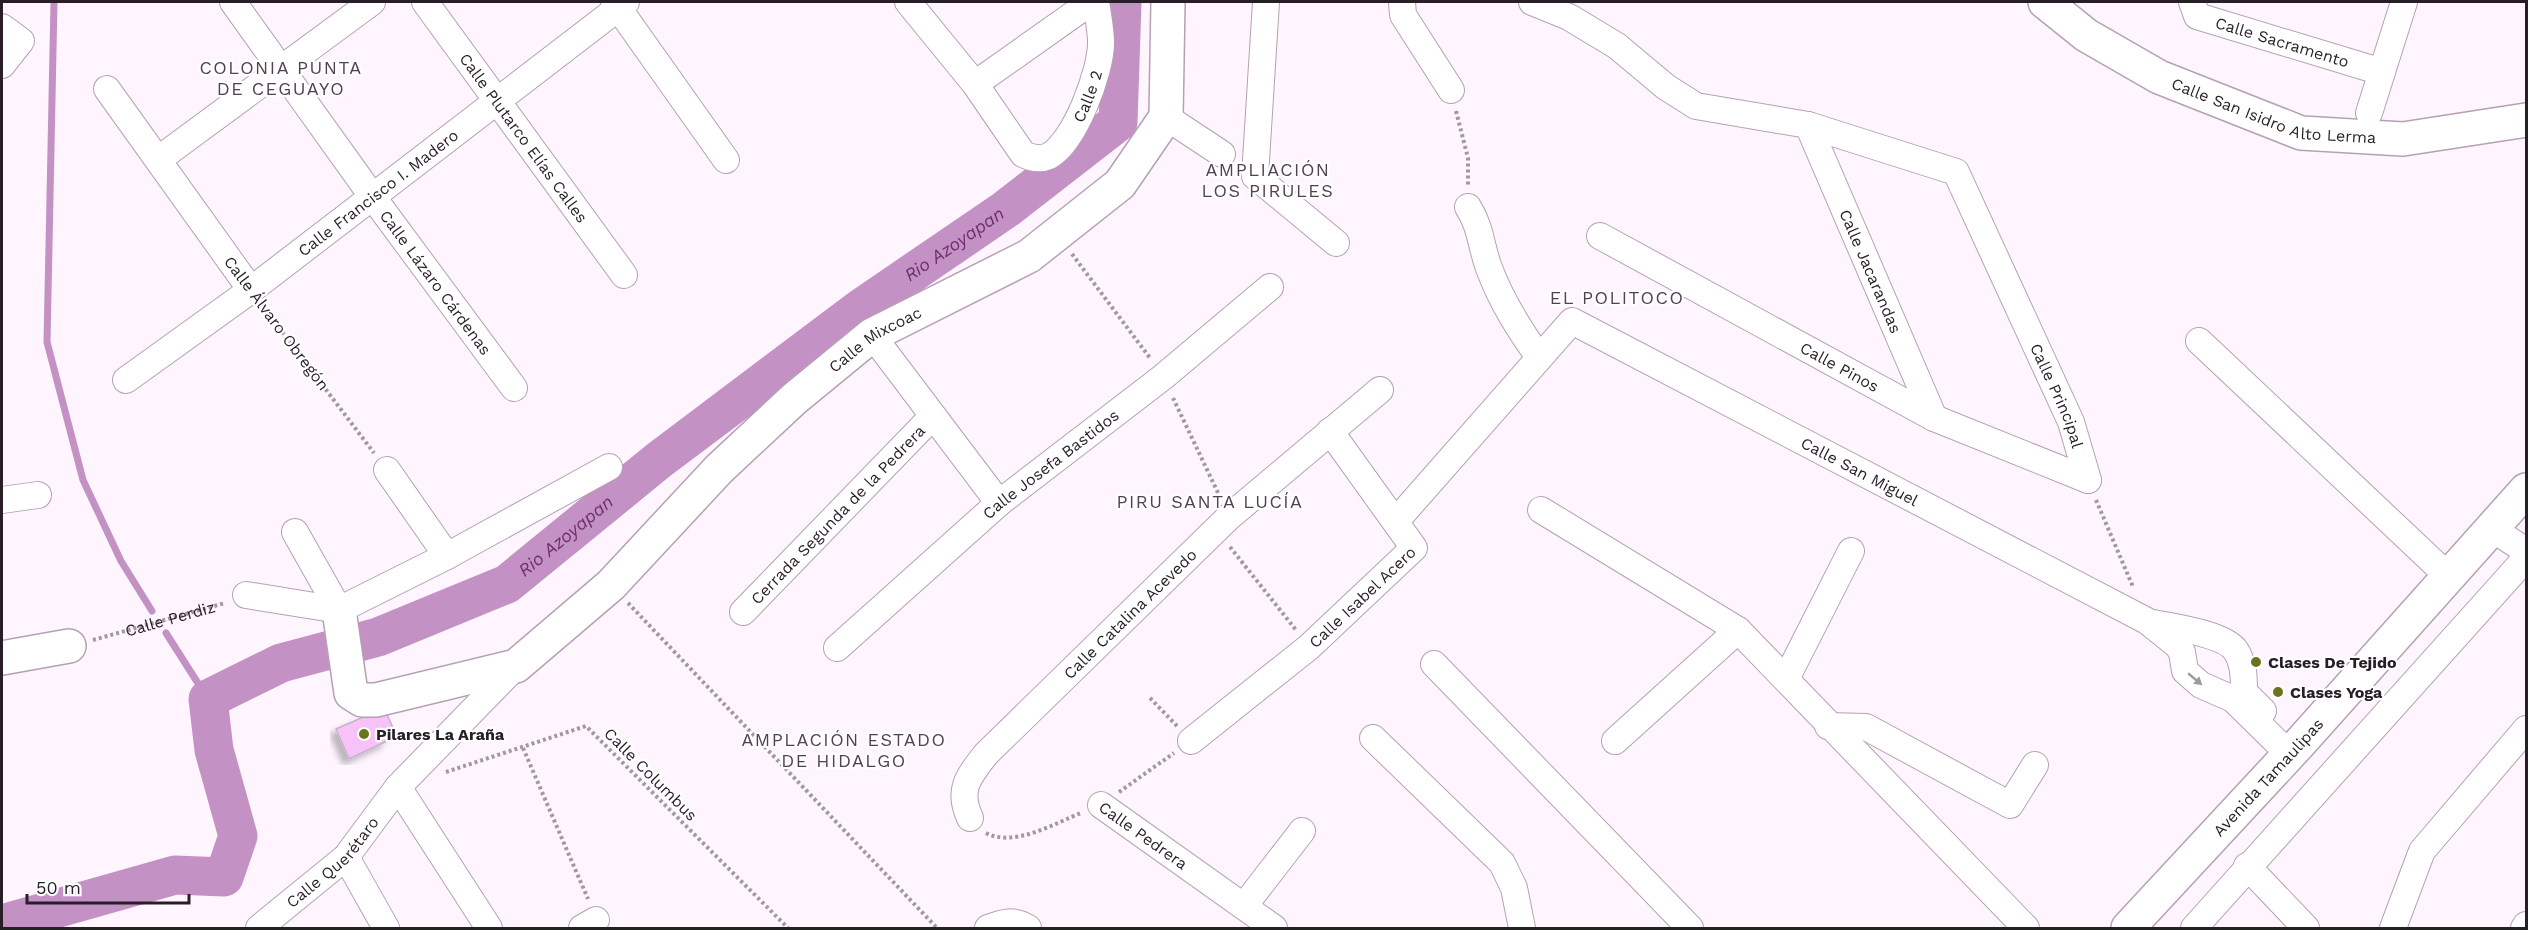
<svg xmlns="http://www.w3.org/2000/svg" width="2528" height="930" viewBox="0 0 2528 930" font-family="'Work Sans',sans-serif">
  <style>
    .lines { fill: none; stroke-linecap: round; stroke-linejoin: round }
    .stream { stroke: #c491c4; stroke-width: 7 }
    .river { stroke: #c491c4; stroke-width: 39 }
    .building { fill: #f7c2f7; stroke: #c7b1c7; stroke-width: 1.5; filter: url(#shadow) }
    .minor-casing { stroke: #b6a0b6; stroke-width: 28 }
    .tertiary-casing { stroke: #b6a0b6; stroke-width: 36 }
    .path { stroke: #a198a1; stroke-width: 4; stroke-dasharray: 3 3; stroke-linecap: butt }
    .minor { stroke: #fff; stroke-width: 26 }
    .tertiary { stroke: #fff; stroke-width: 33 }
    .oneway { fill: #9e9a9e }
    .poi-dot { fill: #6a741f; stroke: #fff; stroke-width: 2 }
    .labels { text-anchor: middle; stroke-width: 4.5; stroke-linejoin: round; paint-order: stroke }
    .street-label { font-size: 16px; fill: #271e27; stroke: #fff }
    .poi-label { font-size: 16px; font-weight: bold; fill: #271e27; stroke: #fff; text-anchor: start }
    .neighbourhood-label { font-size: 18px; letter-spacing: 1.5px; fill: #534053; stroke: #fff }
    .water-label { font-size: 18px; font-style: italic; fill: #6d2f6f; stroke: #fff }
  </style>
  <defs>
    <filter id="shadow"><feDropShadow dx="-5.5" dy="5.5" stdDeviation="3" flood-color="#0004"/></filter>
  </defs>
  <rect width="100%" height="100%" fill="#fef5fe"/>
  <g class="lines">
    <path class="stream" d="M54,2l-7,340 36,138 38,81 31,50
      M166,633l42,66"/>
    <path class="river" id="s1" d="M2,924l173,-49 49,2 14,-41 -24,-86 -6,-51 73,-36 97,-26 129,-53 152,-124 202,-152 145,-99 112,-87 4,-120"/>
  </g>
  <path class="building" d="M384,708l11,24 -10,4 2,5 -38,18 -13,-30z"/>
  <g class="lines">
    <g class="minor-casing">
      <g id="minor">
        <path id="s3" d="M233,2l139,194 142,192"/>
        <path id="s4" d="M425,2l199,273"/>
        <path d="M614,2l112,158"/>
        <path id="s5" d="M908,2l67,82 48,70c8,4 17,6 26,2 26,-14 52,-85 52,-113 0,-13 -3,-28 -5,-41"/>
        <path d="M1266,2l-11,174 81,67"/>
        <path d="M1402,2l1,13 48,75"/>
        <path id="s6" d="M1532,2l37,15 48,29 49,41 30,19 112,19 148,47 115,250 17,58"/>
        <path id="s7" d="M2192,2l5,14 185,56"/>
        <path d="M2,27l19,14 -19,24"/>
        <path d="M975,84l116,-82"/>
        <path d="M107,89l144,201"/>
        <path d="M2369,113l35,-111"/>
        <path d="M1166,117l56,37"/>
        <path id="s8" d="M1808,125l126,293"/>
        <path d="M159,159l213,-157"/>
        <path d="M1468,207c13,20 13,40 21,61 12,33 30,61 50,89"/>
        <path id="s9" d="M1600,236l334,182 154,62"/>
        <path d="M872,335l127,168"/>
        <path d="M2199,341l249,235"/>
        <path id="s10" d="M126,380l125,-90 375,-288"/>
        <path d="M387,470l60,86"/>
        <path d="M2,500l36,-5"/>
        <path d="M1541,510l197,120 288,298"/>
        <path id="s11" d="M1396,521l176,-200 575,300 30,24 5,7 3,19 16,14 32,14 56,55"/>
        <path d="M2491,528l35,23"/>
        <path d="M295,532l44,78"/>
        <path d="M246,595l93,15 108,-54 162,-89"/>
        <path id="s12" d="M743,612l189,-195"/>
        <path d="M2153,623c20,4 72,11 83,28 8,13 8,27 8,41l19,19"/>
        <path id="s13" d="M837,648l162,-145 164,-126 107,-90"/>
        <path d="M1434,664l256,264"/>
        <path d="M1786,679l65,-128"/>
        <path d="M1828,726l38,1 144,78 25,-40"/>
        <path d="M1373,738l129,125 12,25 8,40"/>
        <path id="s14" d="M1191,741l118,-94 105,-99 -84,-117"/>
        <path d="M1615,741l123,-111"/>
        <path d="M398,787l91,141"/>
        <path id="s15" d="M1101,805l173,123"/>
        <path id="s16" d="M970,818c-13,-28 -2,-41 16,-64l243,-237 151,-127"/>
        <path d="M346,857l40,71"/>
        <path d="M2247,866l59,62"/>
        <path d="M1244,906l58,-75"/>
        <path id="s17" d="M259,928l87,-71 52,-70 118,-121"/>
        <path d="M582,928l14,-8"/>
        <path d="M988,928c15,-6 26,-9 40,0"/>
        <path d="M2194,928l332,-370"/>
        <path d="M2393,928l29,-77 104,-122"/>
        <path d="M2524,928l2,-3"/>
      </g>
    </g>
    <g class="tertiary-casing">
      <g id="tertiary">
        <path id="s18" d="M2045,2l41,33 73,42 142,56 102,6 123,-19"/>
        <path id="s19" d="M339,610l12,83 11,7h14l140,-34 95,-81 108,-116 75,-70 78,-64 157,-79 91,-72 46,-67 2,-115"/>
        <path d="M2,658l67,-12"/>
        <path id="s20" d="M2128,928l170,-183 228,-255"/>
      </g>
    </g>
    <g class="path">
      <path d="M1456,111l12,47v28"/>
      <path d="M1072,254l78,104"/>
      <path d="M264,308l110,145"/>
      <path d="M1173,398l47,99"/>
      <path d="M2096,500l37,87"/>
      <path d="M1230,547l66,83"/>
      <path d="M628,603l309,325"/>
      <path id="s2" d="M93,640l132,-37"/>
      <path d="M1150,698l27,28"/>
      <path d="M523,748l65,151"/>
      <path d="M446,772l140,-46 202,202"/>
      <path d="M1119,792l55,-39"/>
      <path d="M986,833c28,15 69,-10 95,-20"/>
    </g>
    <use href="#minor" class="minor"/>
    <use href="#tertiary" class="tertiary"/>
  </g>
  <defs><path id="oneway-solid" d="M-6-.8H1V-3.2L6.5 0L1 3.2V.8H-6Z" transform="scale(1.5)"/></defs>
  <use class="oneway" href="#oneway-solid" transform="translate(2195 679) rotate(40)"/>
  <g class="poi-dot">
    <circle cx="2256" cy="662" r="6"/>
    <circle cx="2278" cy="692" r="6"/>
    <circle cx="364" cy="734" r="6"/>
  </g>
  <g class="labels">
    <g class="street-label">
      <text dy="6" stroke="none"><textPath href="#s7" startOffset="104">Calle Sacramento</textPath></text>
      <text dy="6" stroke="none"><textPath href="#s5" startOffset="290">Calle 2</textPath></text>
      <text dy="6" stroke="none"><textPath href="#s18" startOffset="258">Calle San Isidro Alto Lerma</textPath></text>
      <text dy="6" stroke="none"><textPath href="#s4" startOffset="168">Calle Plutarco Elías Calles</textPath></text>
      <text dy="6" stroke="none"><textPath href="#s10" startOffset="314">Calle Francisco I. Madero</textPath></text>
      <text dy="6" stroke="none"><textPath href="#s8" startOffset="159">Calle Jacarandas</textPath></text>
      <text dy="6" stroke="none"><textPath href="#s3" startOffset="346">Calle Lázaro Cárdenas</textPath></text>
      <text transform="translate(277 323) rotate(53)" y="6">Calle Álvaro Obregón</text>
      <text dy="6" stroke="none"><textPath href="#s19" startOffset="742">Calle Mixcoac</textPath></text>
      <text dy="6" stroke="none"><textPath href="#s9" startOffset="273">Calle Pinos</textPath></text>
      <text dy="6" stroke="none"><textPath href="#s6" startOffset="710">Calle Principal</textPath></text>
      <text dy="6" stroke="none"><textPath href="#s13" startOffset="282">Calle Josefa Bastidos</textPath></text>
      <text dy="6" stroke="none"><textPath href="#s11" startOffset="591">Calle San Miguel</textPath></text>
      <text dy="6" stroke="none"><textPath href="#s12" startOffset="136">Cerrada Segunda de la Pedrera</textPath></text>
      <text dy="6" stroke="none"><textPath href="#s14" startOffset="224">Calle Isabel Acero</textPath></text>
      <text dy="6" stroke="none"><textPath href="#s16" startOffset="272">Calle Catalina Acevedo</textPath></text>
      <text dy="6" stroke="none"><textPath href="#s2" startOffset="80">Calle Perdiz</textPath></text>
      <text transform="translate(651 774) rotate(45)" y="6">Calle Columbus</text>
      <text dy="6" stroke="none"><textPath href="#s20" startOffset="206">Avenida Tamaulipas</textPath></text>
      <text dy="6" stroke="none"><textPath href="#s15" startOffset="52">Calle Pedrera</textPath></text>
      <text dy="6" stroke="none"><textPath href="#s17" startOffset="99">Calle Querétaro</textPath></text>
    </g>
    <g class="poi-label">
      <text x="2268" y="668">Clases De Tejido</text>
      <text x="2290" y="698">Clases Yoga</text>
      <text x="376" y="740">Pilares La Araña</text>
    </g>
    <g class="neighbourhood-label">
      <text x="281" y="74">COLONIA PUNTA<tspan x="281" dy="21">DE CEGUAYO</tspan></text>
      <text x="1268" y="176">AMPLIACIÓN<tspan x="1268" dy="21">LOS PIRULES</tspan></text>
      <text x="1617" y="304">EL POLITOCO</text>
      <text x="1210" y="508">PIRU SANTA LUCÍA</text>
      <text x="844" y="746">AMPLACIÓN ESTADO<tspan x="844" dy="21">DE HIDALGO</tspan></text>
    </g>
    <g class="water-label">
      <text dy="6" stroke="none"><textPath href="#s1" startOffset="1296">Rio Azoyapan</textPath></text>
      <text dy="6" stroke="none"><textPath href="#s1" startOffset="810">Rio Azoyapan</textPath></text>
    </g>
  </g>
  <rect width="2528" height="930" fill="none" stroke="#271e27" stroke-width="6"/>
  <path d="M27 894v9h162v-9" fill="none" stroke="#271e27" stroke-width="3"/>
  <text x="36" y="894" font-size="18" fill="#271e27" stroke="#ffffff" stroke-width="4.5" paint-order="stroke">50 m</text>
</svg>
